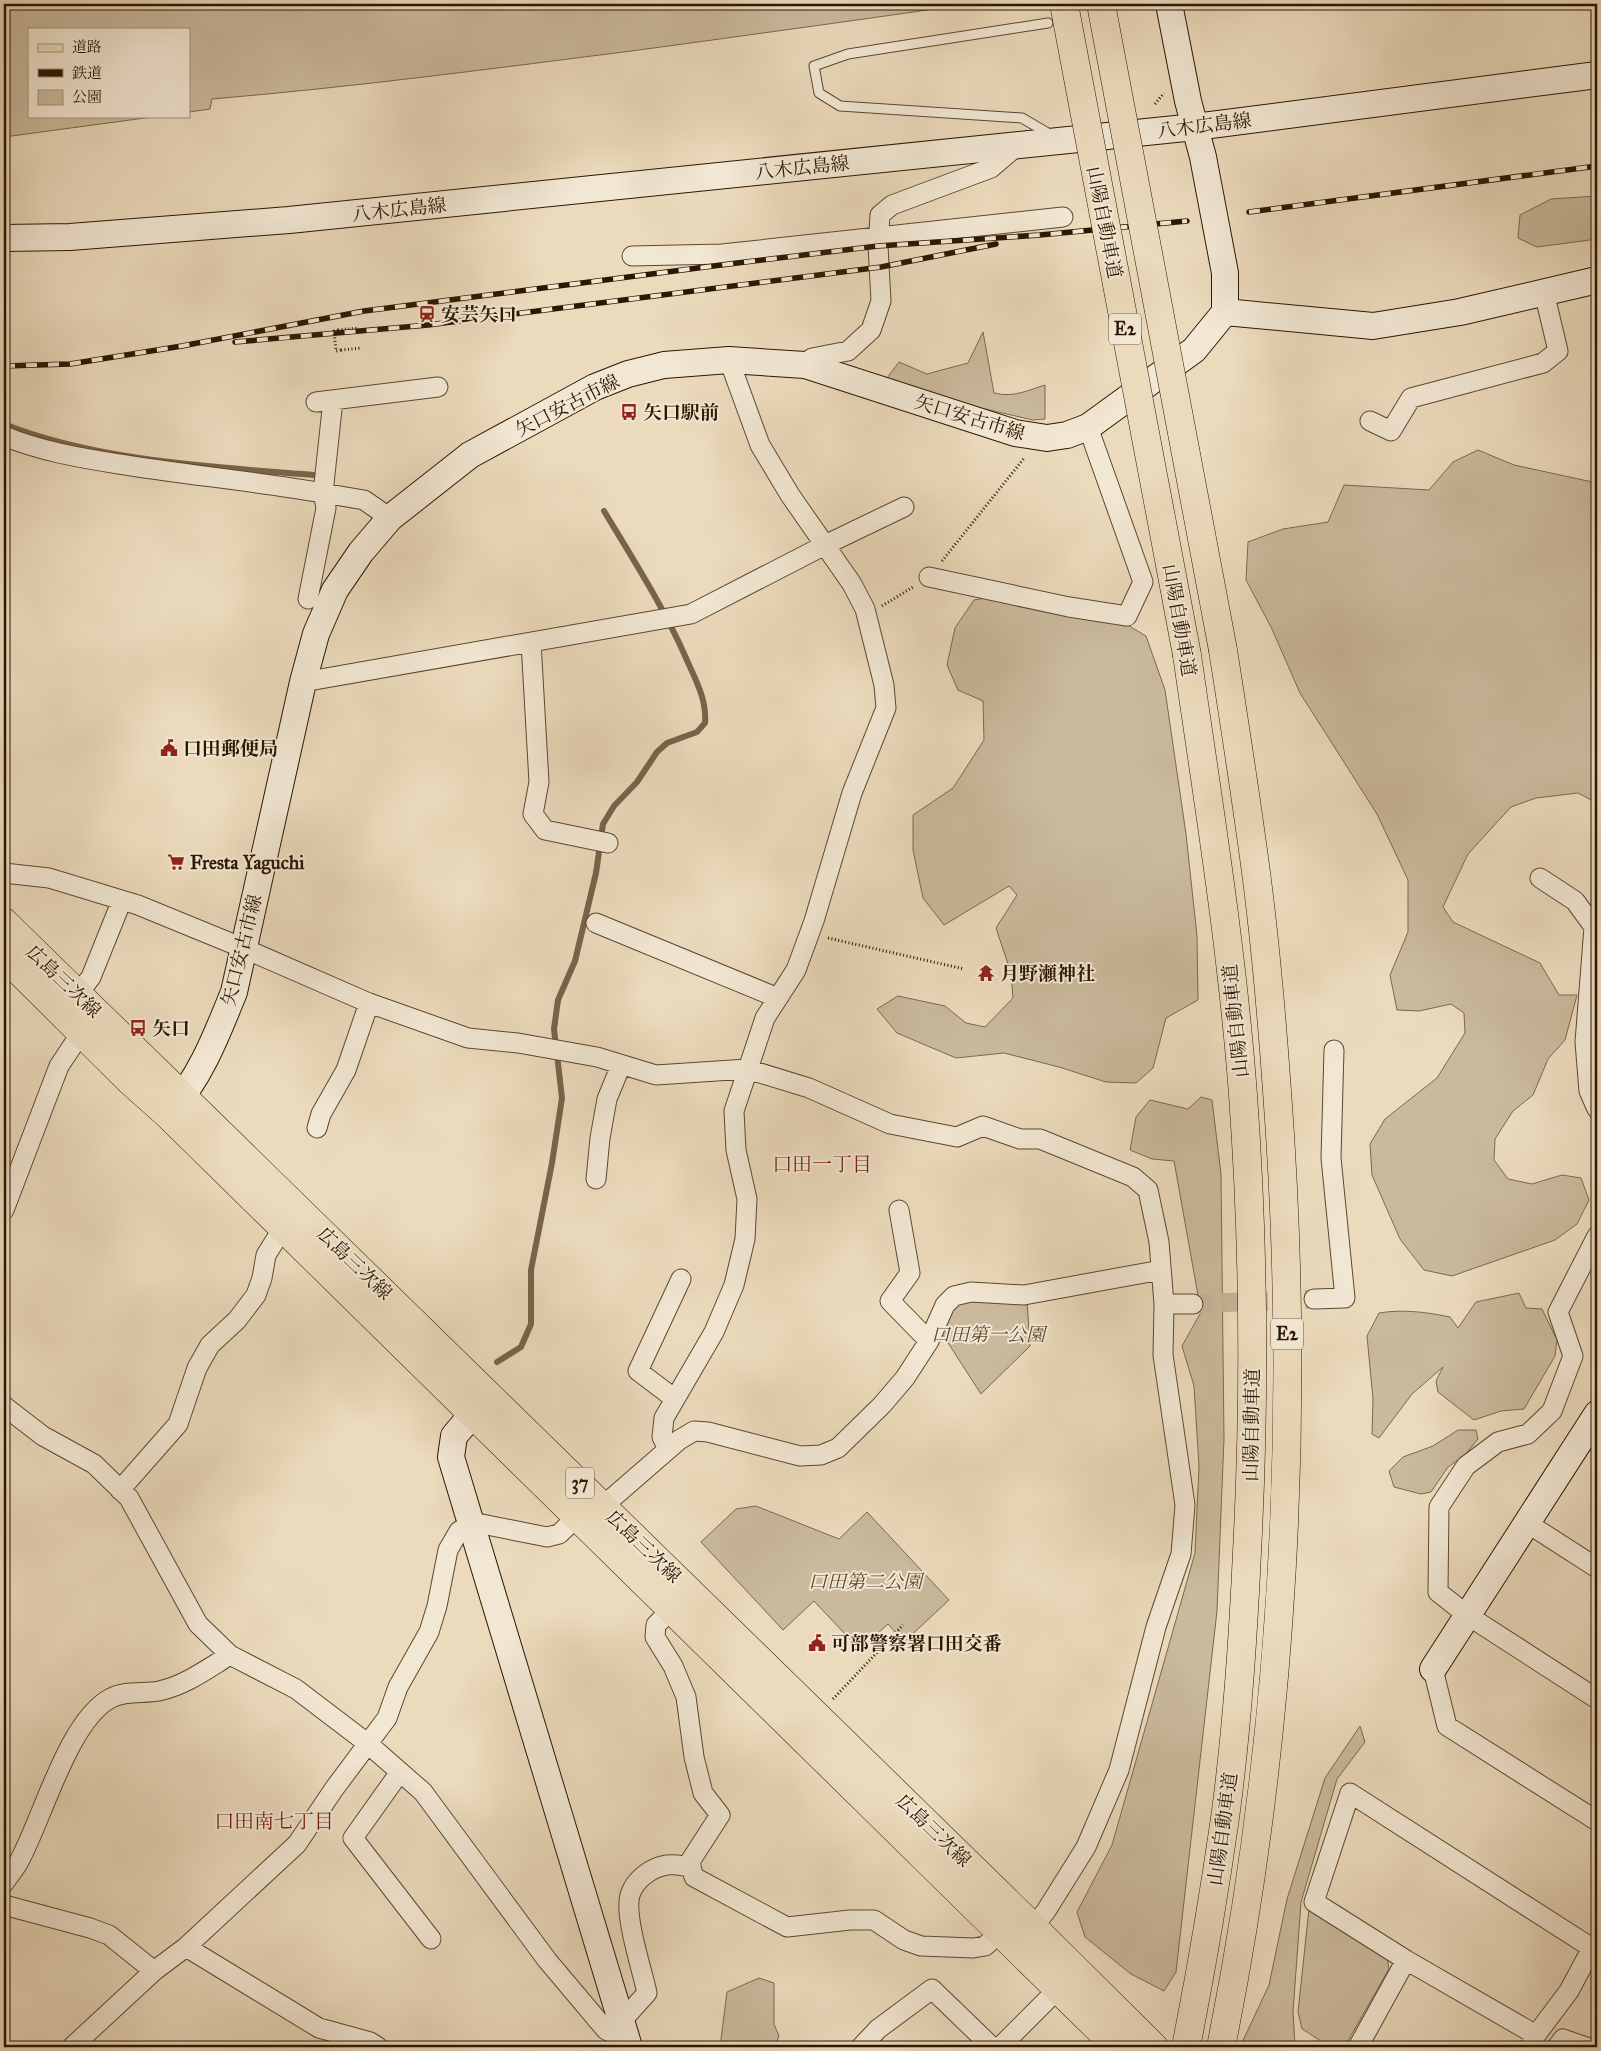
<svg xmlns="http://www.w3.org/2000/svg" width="1601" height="2051" viewBox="0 0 1601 2051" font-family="'IM FELL Great Primer','Noto Serif JP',serif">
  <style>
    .green { fill: #cab99c; stroke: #7a684e }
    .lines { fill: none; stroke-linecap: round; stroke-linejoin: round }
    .stream { stroke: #77644a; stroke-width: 6 }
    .street-tunnel { stroke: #c5b396; stroke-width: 19; stroke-dasharray: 19 9; stroke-linecap: butt }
    .lane-casing { stroke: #5b482f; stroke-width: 11 }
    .street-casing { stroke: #5b482f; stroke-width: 21 }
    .secondary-casing { stroke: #2b1700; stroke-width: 28 }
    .primary-casing { stroke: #2b1700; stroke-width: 29 }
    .highway-casing { stroke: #2b1700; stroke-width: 29 }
    .path { stroke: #2b1700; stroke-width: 3; stroke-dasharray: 1 2.5; stroke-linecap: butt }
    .lane { stroke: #f2e7d3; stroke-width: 9 }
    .street { stroke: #f2e7d3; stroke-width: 19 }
    .secondary { stroke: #f2e7d3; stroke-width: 26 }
    .primary { stroke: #ebdabc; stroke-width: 28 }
    .highway { stroke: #ebdabc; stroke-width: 28 }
    .rail-casing { stroke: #2b1700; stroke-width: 5.5 }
    .rail { stroke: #f2e7d3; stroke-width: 4; stroke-dasharray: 11; stroke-linecap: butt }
    .highway-bridge-casing { stroke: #2b1700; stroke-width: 29; stroke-linecap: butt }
    .path-bridge { stroke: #2b1700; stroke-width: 3; stroke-dasharray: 1 2.5; stroke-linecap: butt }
    .highway-bridge { stroke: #ebdabc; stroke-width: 28 }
    .labels { text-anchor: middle; stroke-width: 4; stroke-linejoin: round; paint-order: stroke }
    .shield { fill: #f2e7d3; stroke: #67553f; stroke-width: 1 }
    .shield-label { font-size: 18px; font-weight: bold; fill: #2b1700 }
    .street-label { font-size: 19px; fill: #2b1700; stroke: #f2e7d3 }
    .poi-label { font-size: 19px; font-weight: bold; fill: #2b1700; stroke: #f2e7d3; text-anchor: start }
    .park-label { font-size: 19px; font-style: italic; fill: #5b482f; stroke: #f2e7d3 }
    .neighbourhood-label { font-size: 20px; fill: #7a1f14; stroke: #f2e7d3 }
  </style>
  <rect width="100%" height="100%" fill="#ebdabc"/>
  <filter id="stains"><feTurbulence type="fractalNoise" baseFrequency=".004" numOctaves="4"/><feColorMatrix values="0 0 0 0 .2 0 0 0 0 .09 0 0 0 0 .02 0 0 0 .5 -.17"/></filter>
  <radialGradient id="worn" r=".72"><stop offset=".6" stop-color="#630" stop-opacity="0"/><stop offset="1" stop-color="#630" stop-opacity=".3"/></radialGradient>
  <path class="green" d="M4,4h965c-110,16 -220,31 -330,46 -142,18 -284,37 -427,49l-2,10 -21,3v-83h-160v87h131l-156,21z
    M1597,196v43l-60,8 -19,-9 2,-23 31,-16z
    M983,332l11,61c20,5 34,-3 51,-8v34l-12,1 -74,-17 -72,-25 12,-16 28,12 41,-11z
    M1478,450l36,15 83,18v320l-19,-10 -42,5 -25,9 -43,47 -25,53 10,15 87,41 19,32h18l-12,45 -17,19 -15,36 -20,16 -18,28 -1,21 14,19 24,5 30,-9 19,3 8,22 -12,24 -22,16 -103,36 -28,-6 -24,-31 -28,-64 -2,-31 15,-25 52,-41 28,-45 -1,-20 -13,-9 -32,7 -22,-1 -7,-35 18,-43v-52l-31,-66 -77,-121 -28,-64 -26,-49 2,-38 35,-13 45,-7 16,-37 85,5 24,-28z
    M1001,595l118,25 27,16 19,54 21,144 11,102 1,64 -32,18 -13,50 -17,15 -30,-1 -47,-15 -55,-14 -48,5 -59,-25 -20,-24 21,-13 47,10 21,17 19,4 28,-29 -2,-25 -15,-45 21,-33 -8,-9 -65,39 -21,-27 -10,-48v-35l40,-27 31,-48 -1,-39 -25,-11 -11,-25 8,-37 19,-28z
    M1201,1097l11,3 9,74 3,265 -7,172 -41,361 -12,19 -33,-17 -46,-37 -8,-25 35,-67 83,-292 4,-87 -5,-80 -12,-40 19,-34 -27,-151 -22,-2 -22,-9 6,-33 14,-17 38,9z
    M1519,1293l7,15 16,1 15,31 -2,16 -31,53 -23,2 -27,9 -36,-28 -2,-11 7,-14 -31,27 -33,44 -7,-4 1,-35 -6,-63 12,-23c23,-4 47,-1 71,4l8,11 18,-26z
    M969,1296l58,3 3,47 -49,48 -40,-62 14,-27z
    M1458,1430h18l2,9 -13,16 -17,12 -17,25 -10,2 -27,-7 -5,-16 14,-14 30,-11z
    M756,1506l83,33 28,-27 82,88 -45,42 -16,-18 -28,26 -46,-49 -31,29 -82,-88 35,-33z
    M1360,1726l5,16 -28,37 -36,123 -8,110 2,34 -55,1 29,-62 18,-86 38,-121z
    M1309,1909l78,48 2,12 -44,77c-16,4 -29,-9 -43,-17l-4,-17z
    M759,1978l15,5v41l5,12 -4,11h-55l7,-55z"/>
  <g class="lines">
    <path class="stream" d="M4,424c92,37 211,43 310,51
      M497,1362l24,-15 10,-23v-54l21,-107 10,-65 -8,-69 4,-29 17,-39 21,-88 7,-49 11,-18 23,-24 20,-30 10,-9 30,-11 8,-9c2,-24 -10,-44 -19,-65 -23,-52 -53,-99 -82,-147"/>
    <path class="street-tunnel" d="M1193,1304l121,-5"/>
    <g class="lane-casing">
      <path id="lane" d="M1048,23l-200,31 -34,12 5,27 21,13 182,12 29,17"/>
    </g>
    <g class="street-casing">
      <path id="street" d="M632,256l90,-2 341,-37
        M805,365l7,-7 36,-7 23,-21 10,-29 -3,-55 2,-31 12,-10 99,-37 27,-23
        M333,400l-10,93 41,7 26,18
        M316,402l122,-15
        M1370,421l21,10 20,-33 132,-35 15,-12 -14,-59
        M4,436c36,15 76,22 115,28 67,11 136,17 204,29l3,15 -18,91
        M929,577l140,30 58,9 16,-34 -55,-155
        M531,642l8,140 -6,32 12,16 63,13
        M303,682l388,-68 134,-69 79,-38
        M4,873l45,5 89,27 105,43 126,55 99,35 50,5 79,14 59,18 91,-6 62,19 81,36 67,13 26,-11 37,13h20l93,38 15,13 11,52 5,62 -1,51 22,150 -4,49 -25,73 -37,143 -33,77 -40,64 -13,16
        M1540,878l35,23 19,26 -9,115 4,49 8,18
        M596,923l182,75
        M78,994l13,-17 31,-77
        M317,1128l4,-14 25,-44 23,-67
        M596,1179l4,-41 7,-39 14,-34
        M4,1210l55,-144 22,-33
        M899,1210l11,63 -20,28 39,40
        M1597,1236l-39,76 15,44 -21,55 -24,23 -30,8 -32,24 -27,41 -1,85 29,23 130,84
        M1314,1299l31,-1 -14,-140 3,-108
        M1164,1304h29
        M675,1399l-37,-28 43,-92
        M4,1406l39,30 51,28 35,34 69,126 32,31 66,34 71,54 56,49 124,168 59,70 20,9 -12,8
        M668,1449l-6,-12 2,-19 50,-86 20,-47 11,-46 2,-40 -11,-49 -2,-39 31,-93 31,-48 18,-49 38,-128 34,-85 -2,-23 -19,-76 -13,-25 -62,-89 -30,-50 -31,-85
        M120,1490l58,-66 19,-56 13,-23 27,-25 19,-25 6,-17 4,-23 17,-27
        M603,1506l76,-66 15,-9 14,1 92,24 21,-1 17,-7 44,-43 23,-27 24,-37 16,-36 9,-9 17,-4 53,3 137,-25
        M1527,1523l70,45
        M671,1610l-15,15 -1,12 18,29 13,31 8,60 9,36 17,22 -29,45v7l3,10 93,50 63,-7h24l30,20 17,6 52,2 12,-2 16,-14
        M1433,1669l14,57 150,95
        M400,1772l-47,66 78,101
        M4,1883c4,-6 9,-12 13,-18 25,-43 50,-144 94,-167 15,-8 33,-4 48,-7 27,-6 48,-22 71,-36
        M4,1905l86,23 19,7 45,36
        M186,1947l133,81 51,14 8,5
        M620,2017l9,-4 18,-20c-5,-24 -23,-77 -17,-98 5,-16 22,-28 37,-30 8,-1 16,1 24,2
        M1536,2035l-130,-75 -92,-58 36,-109 242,155
        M72,2047l82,-76 32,-24 111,-103 37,-55 53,-71 11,-31 31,-55 8,-26 11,-56 11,-19 13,-7h10l65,13 12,-3 18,-17
        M861,2047l17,-18 54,-40 60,58
        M1000,2047l58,-58
        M1358,2047l48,-87
        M1530,2047l6,-12 33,-44 23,-43 5,-3
        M1557,2047l6,-8 23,8"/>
    </g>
    <g class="secondary-casing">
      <path id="secondary" d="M4,238l66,-1 219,-17 906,-93 402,-52
        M1225,312l148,14 87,-14 137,-32
        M169,1112c31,-33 48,-78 65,-120l69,-310 13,-48 19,-44 26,-38 29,-34 80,-63 125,-68 33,-13 36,-9 65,-5 76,5 210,68 32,5 20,-3 21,-8 106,-77 31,-38v-39l-22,-116 -15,-56 -19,-97
        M487,1397l-33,39 -3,21 178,590
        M1433,1669l164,-255"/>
    </g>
    <g class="primary-casing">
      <path id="primary" d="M4,922l1029,1005 121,120
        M4,956l126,125 37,33 950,933"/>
    </g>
    <g class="highway-casing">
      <path id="highway" d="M1186,2047c15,-76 28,-152 39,-229 12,-88 18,-177 22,-266 8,-152 7,-305 -4,-457 -11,-148 -35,-294 -56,-440
        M1221,2047c63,-313 80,-637 56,-956 -5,-70 -11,-141 -20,-211 -10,-77 -22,-153 -34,-230"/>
    </g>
    <path class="path" d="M1155,104l9,-11
      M338,330l21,-2
      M341,350l21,-2
      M942,561l83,-104
      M882,606l31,-19
      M828,938l136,31
      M833,1699l70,-74"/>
    <use href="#lane" class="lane"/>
    <use href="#street" class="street"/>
    <use href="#secondary" class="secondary"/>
    <use href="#primary" class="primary"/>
    <use href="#highway" class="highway"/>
    <g class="rail-casing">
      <path id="rail" d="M1249,212l348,-46
        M235,342l193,-17 453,-58 115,-23
        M4,366l66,-2 112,-18 182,-35 365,-47 149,-18 162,-11 147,-14"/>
    </g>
    <use href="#rail" class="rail"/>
    <g class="highway-bridge-casing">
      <path id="highway-bridge" d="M1064,4l123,651
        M1101,4l122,646"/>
    </g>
    <path class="path-bridge" d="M338,330l-4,1 2,20 5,-1"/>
    <use href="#highway-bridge" class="highway-bridge"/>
  </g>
  <defs>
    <g id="station-bare" transform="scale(1.35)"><path d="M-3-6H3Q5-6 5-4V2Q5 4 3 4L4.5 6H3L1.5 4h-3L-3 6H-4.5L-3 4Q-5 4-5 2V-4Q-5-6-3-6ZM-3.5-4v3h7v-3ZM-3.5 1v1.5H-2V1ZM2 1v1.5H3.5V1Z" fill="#8f2418" stroke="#f2e7d3" stroke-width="2.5" paint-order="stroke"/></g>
    <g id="bus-bare" transform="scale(1.35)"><path d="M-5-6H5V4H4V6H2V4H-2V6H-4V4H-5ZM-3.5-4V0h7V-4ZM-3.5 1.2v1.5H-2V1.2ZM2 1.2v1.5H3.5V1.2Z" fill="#8f2418" stroke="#f2e7d3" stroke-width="2.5" paint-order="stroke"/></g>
    <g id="civic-bare" transform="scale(1.35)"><path d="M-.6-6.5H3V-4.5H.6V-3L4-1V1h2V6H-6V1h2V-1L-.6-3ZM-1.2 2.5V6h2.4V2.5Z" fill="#8f2418" stroke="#f2e7d3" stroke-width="2.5" paint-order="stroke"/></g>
    <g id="supermarket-bare" transform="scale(1.35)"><path d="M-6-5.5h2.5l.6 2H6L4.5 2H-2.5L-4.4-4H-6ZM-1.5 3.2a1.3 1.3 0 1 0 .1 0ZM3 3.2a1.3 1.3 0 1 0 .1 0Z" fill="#8f2418" stroke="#f2e7d3" stroke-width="2.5" paint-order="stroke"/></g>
    <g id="temple-bare" transform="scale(1.35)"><path d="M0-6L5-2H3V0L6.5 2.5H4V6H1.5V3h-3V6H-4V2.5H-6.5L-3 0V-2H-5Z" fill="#8f2418" stroke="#f2e7d3" stroke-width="2.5" paint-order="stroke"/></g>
  </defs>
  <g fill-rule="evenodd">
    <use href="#station-bare" x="427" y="314"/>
    <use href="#bus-bare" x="629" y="412"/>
    <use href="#civic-bare" x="169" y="748"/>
    <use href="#supermarket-bare" x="176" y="862"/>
    <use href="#temple-bare" x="986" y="973"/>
    <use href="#bus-bare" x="138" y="1028"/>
    <use href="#civic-bare" x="817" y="1643"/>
  </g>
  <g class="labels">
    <g class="shield">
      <rect x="1109" y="313.5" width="32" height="31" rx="4"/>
      <rect x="1271" y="1318.5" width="32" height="31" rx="4"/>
      <rect x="566" y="1467.5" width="28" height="31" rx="4"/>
    </g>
    <g class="shield-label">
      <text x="1125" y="335">E2</text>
      <text x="1287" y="1340">E2</text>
      <text x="580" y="1489">37</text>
    </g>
    <g class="street-label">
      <text transform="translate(1204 125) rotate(-7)" y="7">八木広島線</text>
      <text transform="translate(802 167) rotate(-6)" y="7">八木広島線</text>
      <text transform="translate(399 209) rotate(-6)" y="7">八木広島線</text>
      <text transform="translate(1105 222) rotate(79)" y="7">山陽自動車道</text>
      <text transform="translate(567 405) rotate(-27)" y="7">矢口安古市線</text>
      <text transform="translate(970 417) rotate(17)" y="7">矢口安古市線</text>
      <text transform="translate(1180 620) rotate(80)" y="7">山陽自動車道</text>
      <text transform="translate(241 950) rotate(-76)" y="7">矢口安古市線</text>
      <text transform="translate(64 981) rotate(44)" y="7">広島三次線</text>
      <text transform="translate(1235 1021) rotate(-96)" y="7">山陽自動車道</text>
      <text transform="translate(355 1263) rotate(44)" y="7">広島三次線</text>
      <text transform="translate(1251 1425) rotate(-89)" y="7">山陽自動車道</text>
      <text transform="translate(644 1546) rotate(44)" y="7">広島三次線</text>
      <text transform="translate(1222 1829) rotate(-82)" y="7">山陽自動車道</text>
      <text transform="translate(934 1830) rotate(44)" y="7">広島三次線</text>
    </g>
    <g class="poi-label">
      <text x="441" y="321">安芸矢口</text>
      <text x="643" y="419">矢口駅前</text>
      <text x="183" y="755">口田郵便局</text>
      <text x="190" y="869">Fresta Yaguchi</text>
      <text x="1000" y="980">月野瀬神社</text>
      <text x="152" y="1035">矢口</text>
      <text x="831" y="1650">可部警察署口田交番</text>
    </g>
    <g class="park-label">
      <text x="988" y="1341">口田第一公園</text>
      <text x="865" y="1588">口田第二公園</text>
    </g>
    <g class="neighbourhood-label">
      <text x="822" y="1171">口田一丁目</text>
      <text x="274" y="1828">口田南七丁目</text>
    </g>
  </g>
  <rect width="1601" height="2051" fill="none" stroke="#ebdabc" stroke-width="20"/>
  <rect x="5" y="5" width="1591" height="2041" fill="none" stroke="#2b1700" stroke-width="2.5"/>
  <rect x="10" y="10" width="1581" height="2031" fill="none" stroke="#2b1700"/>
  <rect x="28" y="28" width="162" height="90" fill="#f2e7d3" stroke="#a2947f"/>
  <rect x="38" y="44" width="25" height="8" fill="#ebdabc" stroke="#a2947f"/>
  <text x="72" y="52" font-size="15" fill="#2b1700">道路</text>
  <rect x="38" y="69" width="25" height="8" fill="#2b1700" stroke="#a2947f"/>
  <text x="72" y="78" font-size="15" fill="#2b1700">鉄道</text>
  <rect x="38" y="90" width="25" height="15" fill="#cab99c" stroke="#a2947f"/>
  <text x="72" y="102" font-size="15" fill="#2b1700">公園</text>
  <rect width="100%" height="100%" filter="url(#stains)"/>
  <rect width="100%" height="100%" fill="url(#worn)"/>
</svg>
